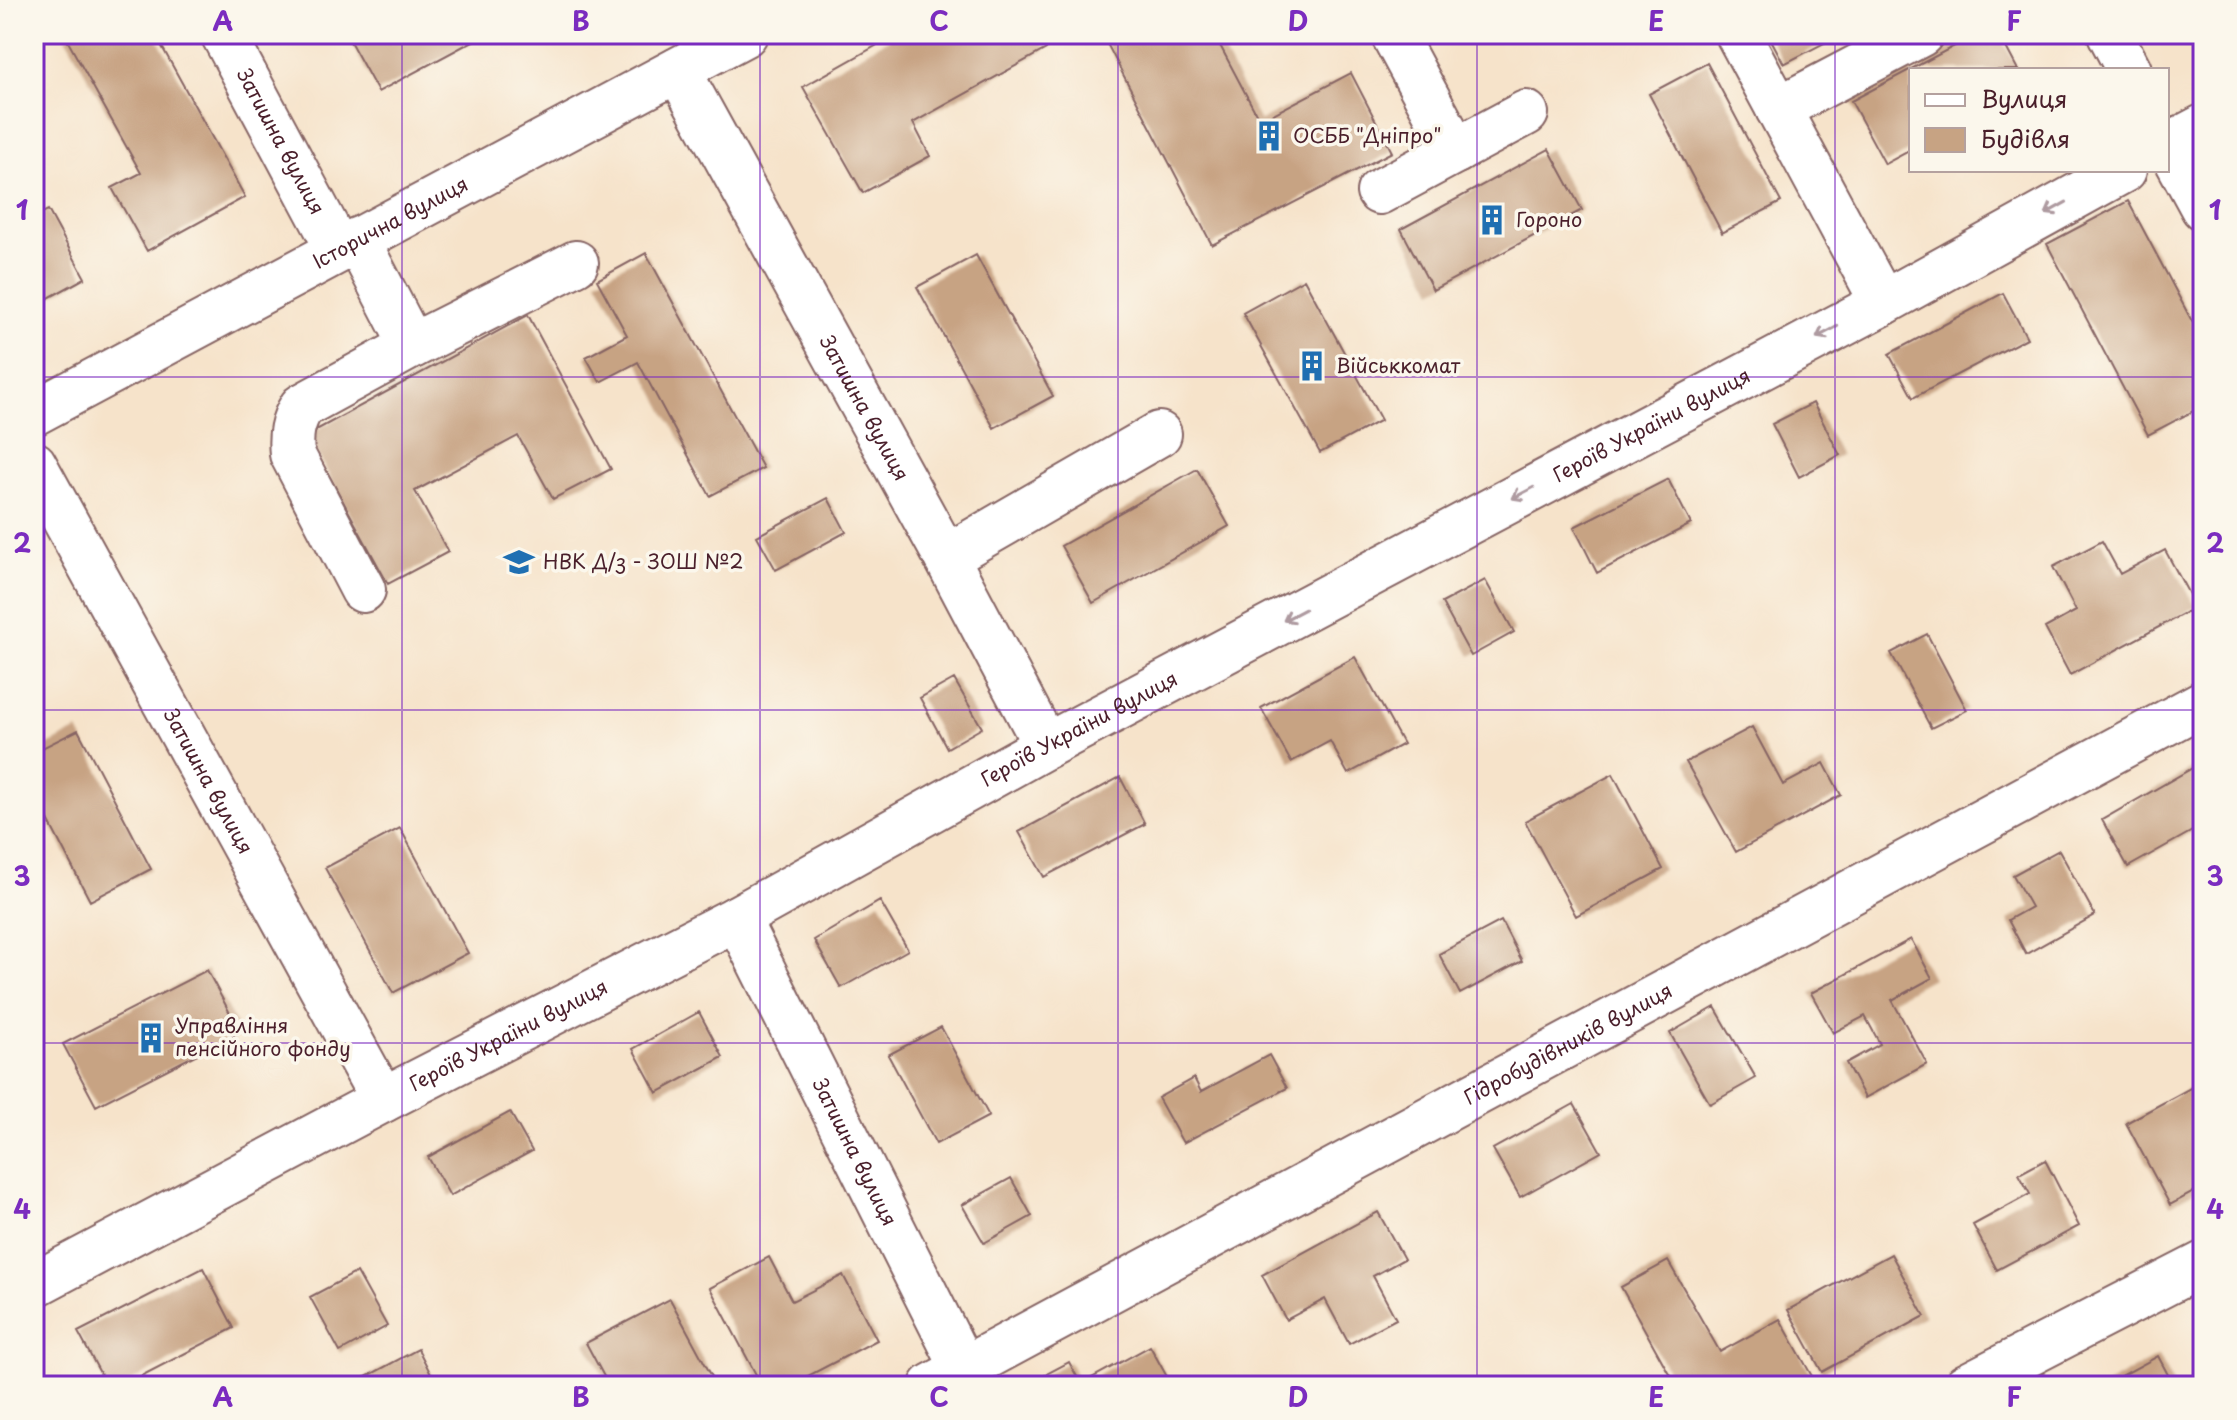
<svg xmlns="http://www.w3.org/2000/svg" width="2237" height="1420" viewBox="0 0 2237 1420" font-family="'Playpen Sans',sans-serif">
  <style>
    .building { fill: #c7a383 }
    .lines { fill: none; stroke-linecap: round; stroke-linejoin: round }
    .minor-casing { stroke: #866463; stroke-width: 48 }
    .minor { stroke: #fff; stroke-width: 44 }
    .oneway { stroke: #ae9aa0 }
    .grid { fill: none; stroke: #7b2cbf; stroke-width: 2; stroke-opacity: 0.55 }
    .labels { text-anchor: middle; stroke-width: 7; stroke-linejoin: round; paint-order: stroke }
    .poi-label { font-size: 20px; fill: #4a1f2b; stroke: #fbf7ec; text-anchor: start }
    .street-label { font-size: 20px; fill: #4a1f2b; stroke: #fbf7ec }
    .neatline { fill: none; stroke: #7b2cbf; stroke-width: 3 }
    .grid-label { font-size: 26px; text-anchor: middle; font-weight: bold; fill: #7b2cbf }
  </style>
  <rect width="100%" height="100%" fill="#fbf7ec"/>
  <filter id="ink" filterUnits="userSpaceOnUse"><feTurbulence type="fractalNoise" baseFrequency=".0125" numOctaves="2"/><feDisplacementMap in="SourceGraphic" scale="16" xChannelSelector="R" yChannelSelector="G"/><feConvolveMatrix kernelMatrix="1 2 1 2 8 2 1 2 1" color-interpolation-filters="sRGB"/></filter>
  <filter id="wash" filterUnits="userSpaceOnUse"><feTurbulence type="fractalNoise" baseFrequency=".006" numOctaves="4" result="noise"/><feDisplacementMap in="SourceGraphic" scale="32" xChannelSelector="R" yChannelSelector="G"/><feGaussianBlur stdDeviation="1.8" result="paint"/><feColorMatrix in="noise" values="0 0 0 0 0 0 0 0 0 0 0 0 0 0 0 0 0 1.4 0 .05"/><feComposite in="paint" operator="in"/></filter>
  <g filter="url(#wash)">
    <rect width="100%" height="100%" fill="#f6e3ca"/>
    <g id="blocks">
      <path class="building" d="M73,34h82l90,163 -98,54 -35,-63 29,-15 -75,-135z
        M346,34h140l-108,58z
        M897,34h141l8,15 -133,74 17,33 -67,37 -60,-106z
        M1102,34h112l46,87 91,-48 41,79 -180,93z
        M1768,34h66l2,3 -52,27z
        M1977,34h22l19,36h-107v80l-26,14 -34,-63z
        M1707,63l74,139 -59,31 -73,-139z
        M1549,149l33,61 -149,80 -32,-61z
        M2128,201l75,141v64l-55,29 -101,-191z
        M48,210l37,68 -51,28v-89z
        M646,253l117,215 -53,28 -72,-134 -38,20 -14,-25 41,-22 -30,-55z
        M976,255l77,141 -59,32 -77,-141z
        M1304,279l77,141 -61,33 -77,-140z
        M2003,293l24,45 -114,60 -24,-44z
        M528,315l83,154 -58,30 -35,-63 -103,55 33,61 -60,32 -81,-149z
        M1813,403l27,52 -41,22 -27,-53z
        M1197,469l32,57 -136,77 -32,-57z
        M1668,479l23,45 -94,49 -23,-46z
        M828,498l18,34 -70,38 -19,-34z
        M2102,541l18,33 45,-24 31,57 -126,68 -25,-47 31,-17 -23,-44z
        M1485,580l29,52 -43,24 -29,-53z
        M1927,634l40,76 -36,18 -40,-75z
        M1355,657l48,87 -55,30 -18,-33 -39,21 -30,-54z
        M954,679l28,49 -35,20 -27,-50z
        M1752,727l31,58 41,-22 17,32 -105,57 -50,-90z
        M78,730l73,139 -61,32 -56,-108v-41z
        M2203,762v63l-75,42 -26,-47z
        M1613,774l50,95 -87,47 -51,-95z
        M1120,777l25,47 -101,53 -25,-45z
        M400,828l68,125 -75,40 -68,-125z
        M2059,850l36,65 -69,39 -18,-34 23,-13 -18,-32z
        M880,901l28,49 -67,38 -27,-48z
        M1501,921l21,40 -62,33 -21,-40z
        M1911,939l21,39 -40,22 35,64 -62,34 -19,-35 34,-19 -15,-28 -32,17 -22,-40z
        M207,970l33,62 -144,74 -33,-62z
        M1715,1007l41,71 -46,26 -40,-71z
        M699,1012l24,45 -66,36 -24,-44z
        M941,1027l48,89 -53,28 -48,-89z
        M1269,1055l18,33 -104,55 -25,-45 36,-20 7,14z
        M2192,1087l7,12 4,-2v90l-33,18 -44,-82z
        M1574,1104l27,48 -81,45 -27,-48z
        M510,1112l22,39 -82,45 -22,-39z
        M2045,1160l34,66 -82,44 -24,-45 57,-31 -11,-20z
        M1011,1178l21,38 -48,27 -22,-38z
        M1378,1212l26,47 -31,17 23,43 -47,25 -24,-45 -39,21 -24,-45z
        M1891,1254l34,62 -103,56 -34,-62z
        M769,1257l23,44 51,-26 34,65 -88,46h-27l-52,-98z
        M1668,1261l52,91 60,-33 33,59 -15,8h-122l-55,-99z
        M203,1268l31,60 -112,58h-15l-29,-54z
        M357,1272l30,54 -47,26 -30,-55z
        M670,1299l47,87h-108l-23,-43z
        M1150,1346l22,40h-133l-4,-6 34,-18 12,22z
        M418,1349l19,37h-83l-1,-2z
        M2158,1356l16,30h-71z"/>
    </g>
  </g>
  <g filter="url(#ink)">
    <use href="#blocks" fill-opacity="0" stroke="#866463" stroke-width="2"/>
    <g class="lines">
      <g class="minor-casing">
        <g id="minor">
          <path id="s1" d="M223,34l115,215"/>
          <path d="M1393,34l63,117"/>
          <path d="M1738,34l145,269"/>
          <path d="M2110,34l19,36"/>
          <path id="s2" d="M678,70l268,487 100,189"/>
          <path d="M1778,109l143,-75"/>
          <path d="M2167,142l36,66"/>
          <path d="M2167,146l36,-19"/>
          <path d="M1379,192l147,-79"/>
          <path d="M357,240l55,106"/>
          <path id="s3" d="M34,413l711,-379"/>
          <path id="s4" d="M34,464l349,636"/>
          <path d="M946,557l213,-123"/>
          <path d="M363,590l-71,-136c-2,-19 0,-32 10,-48l110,-60 164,-83"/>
          <path id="s5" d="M737,918l235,468"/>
          <path id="s6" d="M34,1285l349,-185 354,-182 309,-172 837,-443 241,-133"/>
          <path id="s7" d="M932,1386l1271,-683"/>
          <path d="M1966,1386l237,-122"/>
        </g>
      </g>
      <use href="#minor" class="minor"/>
    </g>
    <defs><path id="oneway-shaft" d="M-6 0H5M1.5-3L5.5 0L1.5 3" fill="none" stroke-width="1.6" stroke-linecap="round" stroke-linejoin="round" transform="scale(2)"/></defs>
    <g class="oneway">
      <use href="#oneway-shaft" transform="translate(2056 208) rotate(151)"/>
      <use href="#oneway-shaft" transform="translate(1827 332) rotate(152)"/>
      <use href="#oneway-shaft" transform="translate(1523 493) rotate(152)"/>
      <use href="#oneway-shaft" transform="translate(1294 615) rotate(152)"/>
    </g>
  </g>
  <path class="grid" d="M402,34v1352M760,34v1352M1118,34v1352M1477,34v1352M1835,34v1352M34,377h2169M34,710h2169M34,1043h2169"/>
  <defs>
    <g id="building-bare" transform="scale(2.4)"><path d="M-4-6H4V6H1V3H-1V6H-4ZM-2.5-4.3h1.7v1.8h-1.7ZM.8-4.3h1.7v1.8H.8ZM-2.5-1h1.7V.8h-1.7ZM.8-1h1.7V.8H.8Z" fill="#1f6fb2" stroke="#fbf7ec" stroke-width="2.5" paint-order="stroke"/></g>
    <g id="school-bare" transform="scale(2.4)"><path d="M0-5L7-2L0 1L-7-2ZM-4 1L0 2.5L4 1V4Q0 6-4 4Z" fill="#1f6fb2" stroke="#fbf7ec" stroke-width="2.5" paint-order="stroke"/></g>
  </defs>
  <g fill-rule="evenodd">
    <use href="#building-bare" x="1269" y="136"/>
    <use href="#building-bare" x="1492" y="220"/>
    <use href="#building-bare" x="1312" y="366"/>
    <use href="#school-bare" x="519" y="562"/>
    <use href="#building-bare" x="151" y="1038"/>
  </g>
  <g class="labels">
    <g class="poi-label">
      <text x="1293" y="143">ОСББ "Днiпро"</text>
      <text x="1516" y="227">Гороно</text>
      <text x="1336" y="373">Військкомат</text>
      <text x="543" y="569">НВК Д/з - ЗОШ №2</text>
      <text x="175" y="1033">Управління<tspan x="175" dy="23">пенсійного фонду</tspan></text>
    </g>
    <g class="street-label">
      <text dy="7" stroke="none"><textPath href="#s1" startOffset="122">Затишна вулиця</textPath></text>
      <text dy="7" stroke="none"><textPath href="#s3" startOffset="404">Історична вулиця</textPath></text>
      <text dy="7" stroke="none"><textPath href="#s2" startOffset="386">Затишна вулиця</textPath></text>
      <text dy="7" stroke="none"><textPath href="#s6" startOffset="1832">Героїв України вулиця</textPath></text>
      <text dy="7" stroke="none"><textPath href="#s6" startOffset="1184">Героїв України вулиця</textPath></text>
      <text dy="7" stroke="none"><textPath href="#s4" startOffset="362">Затишна вулиця</textPath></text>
      <text dy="7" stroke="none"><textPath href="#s6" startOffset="536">Героїв України вулиця</textPath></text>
      <text dy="7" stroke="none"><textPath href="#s7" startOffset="722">Гідробудівників вулиця</textPath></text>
      <text dy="7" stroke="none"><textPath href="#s5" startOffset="262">Затишна вулиця</textPath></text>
    </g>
  </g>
  <rect width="2237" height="1420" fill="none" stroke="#fbf7ec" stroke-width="88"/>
  <rect x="1909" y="68" width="260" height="104" fill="#fbf7ec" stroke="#b4a19f" stroke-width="2"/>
  <rect x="1925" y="94" width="40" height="12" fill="#ffffff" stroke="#b4a19f" stroke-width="2"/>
  <text x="1981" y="108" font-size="24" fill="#4a1f2b">Вулиця</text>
  <rect x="1925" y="128" width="40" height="24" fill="#c7a383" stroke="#b4a19f" stroke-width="2"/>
  <text x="1981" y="148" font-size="24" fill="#4a1f2b">Будівля</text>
  <rect x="44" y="44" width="2149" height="1332" class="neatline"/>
  <g class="grid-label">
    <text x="223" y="31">A</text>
    <text x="581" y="31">B</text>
    <text x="939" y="31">C</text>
    <text x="1298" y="31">D</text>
    <text x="1656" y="31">E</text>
    <text x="2014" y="31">F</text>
    <text x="22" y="220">1</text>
    <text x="2215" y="220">1</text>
    <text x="22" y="553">2</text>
    <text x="2215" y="553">2</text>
    <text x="22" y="886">3</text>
    <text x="2215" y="886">3</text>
    <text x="22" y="1219">4</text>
    <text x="2215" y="1219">4</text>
    <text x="223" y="1407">A</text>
    <text x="581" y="1407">B</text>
    <text x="939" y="1407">C</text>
    <text x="1298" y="1407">D</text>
    <text x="1656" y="1407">E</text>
    <text x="2014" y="1407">F</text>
  </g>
</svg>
